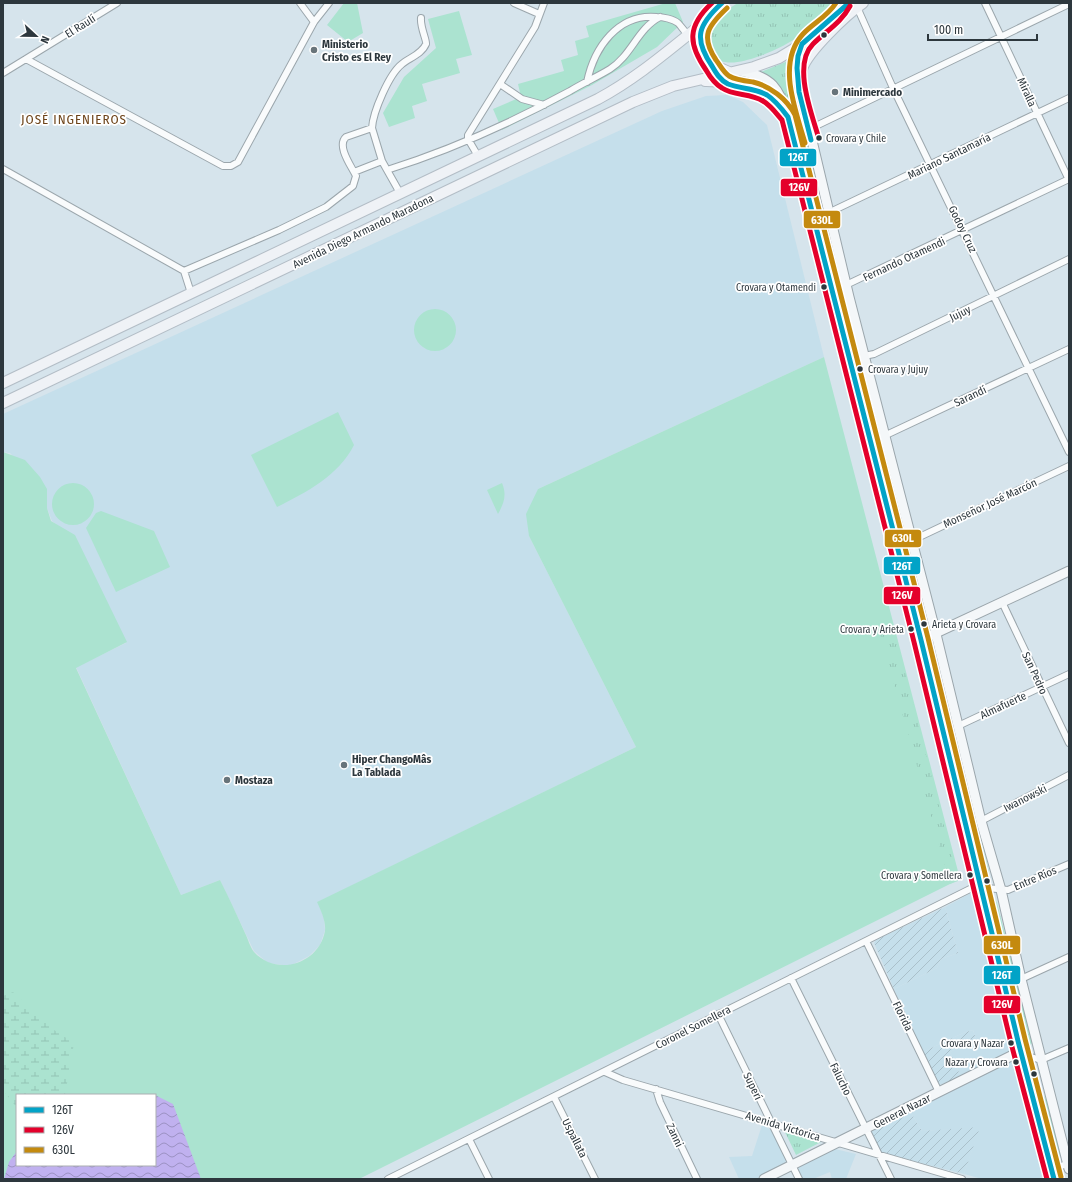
<svg xmlns="http://www.w3.org/2000/svg" width="1072" height="1182" viewBox="0 0 1072 1182" font-family="'Fira Sans Condensed',sans-serif">
  <style>
    .built { fill: #c5dfeb }
    .industrial { fill: url(#industrial-furrows) }
    .grass { fill: #abe3d0; fill-rule: evenodd }
    .wetland { fill: url(#wetland-marsh) }
    .park { fill: url(#park-tufts) }
    .water { fill: url(#water-waves) }
    .lines { fill: none; stroke-linecap: round; stroke-linejoin: round }
    .street-casing { stroke: #9ba6ac; stroke-width: 8 }
    .secondary-casing { stroke: #9ba6ac; stroke-width: 11 }
    .primary-casing { stroke: #b3bdc6; stroke-width: 12 }
    .street { stroke: #f9fbfc; stroke-width: 6 }
    .secondary { stroke: #f4f7f9; stroke-width: 9 }
    .primary { stroke: #eff2f6; stroke-width: 10 }
    .bus-1-casing { stroke: #fff; stroke-width: 8 }
    .bus-2-casing { stroke: #fff; stroke-width: 8 }
    .bus-3-casing { stroke: #fff; stroke-width: 8 }
    .bus-1 { stroke: #02a3c7; stroke-width: 5 }
    .bus-2 { stroke: #e4002b; stroke-width: 5 }
    .bus-3 { stroke: #c48a0f; stroke-width: 5 }
    .bus-dot { fill: #2d373d; stroke: #fff; stroke-width: 1.5 }
    .poi-dot { fill: #68747a; stroke: #fff; stroke-width: 1.5 }
    .labels { text-anchor: middle; stroke-width: 3.5; stroke-linejoin: round; paint-order: stroke }
    .bus-label { font-size: 10px; fill: #2d373d; stroke: #fff; text-anchor: end }
    .street-label { font-size: 11px; fill: #2d373d; stroke: #fff }
    .poi-label { font-size: 11px; font-weight: bold; fill: #2d373d; stroke: #fff; text-anchor: start }
    .quarter-label { font-size: 13px; letter-spacing: 1px; fill: #6d4319; stroke: #fff }
    .line-badge { stroke: #fff; stroke-width: 1.5 }
    .badge-label { font-size: 11px; text-anchor: middle; font-weight: bold; fill: #fff }
  </style>
  <defs>
    <pattern id="industrial-furrows" width="10" height="10" patternUnits="userSpaceOnUse"><rect width="10" height="10" fill="#c5dfeb"/><path d="M-1 1l2-2M0 10L10 0M9 11l2-2" fill="none" stroke="#aac0ca"/></pattern>
    <pattern id="wetland-marsh" width="20" height="14" patternUnits="userSpaceOnUse"><rect width="20" height="14" fill="#abe3d0"/><path d="M1 5h8M5 5V1M11 12h8M15 12V8" fill="none" stroke="#93c3b4"/></pattern>
    <pattern id="park-tufts" width="24" height="20" patternUnits="userSpaceOnUse"><rect width="24" height="20" fill="#abe3d0"/><path d="M3 7l-1-3M5 7V3M7 7l1-3M15 17l-1-3M17 17v-4M19 17l1-3" fill="none" stroke="#93c3b4"/></pattern>
    <pattern id="water-waves" width="16" height="10" patternUnits="userSpaceOnUse"><rect width="16" height="10" fill="#c0b1ef"/><path d="M0 5q4-4 8 0t8 0" fill="none" stroke="#9c91c3"/></pattern>
  </defs>
  <rect width="100%" height="100%" fill="#d6e4ec"/>
  <path class="built" d="M727,95l16,7 24,23 57,232 -286,132 -9,47 107,211 -318,155 6,16 1,12 -5,15 -11,11 -19,10 -22,-3 -14,-12 -34,-71 -39,15 -105,-228 50,-24 -65,-115 -9,-7 -5,-13v-13l-37,-42 -7,-1v-38l659,-303 44,-15z
    M973,892l4,1 2,4 36,149 -3,6 -51,25 -11,-25 26,-13 -3,-9 -10,3 -40,19 -29,-63 43,-21 4,-9 17,-6 -13,-46z
    M1013,1059l6,2 31,118h-68l-18,-5 15,-46 -57,3 -12,-20z
    M762,1125l11,6 13,30 -2,3 -28,15h-17l-10,-22 23,-1z
    M835,1149l21,5 -10,25h-14l-2,-7 -17,7h-11l-4,-8 1,-4z"/>
  <path class="industrial" d="M945,907l13,46 -17,6 -4,9 -43,21 -20,-46 2,-3z
    M973,1030l3,9 -26,13 11,25 -22,8 -16,-33 40,-19z
    M910,1111l12,20 58,-4 -16,47 -83,-21 -10,-19 1,-4z"/>
  <path class="grass" d="M344,3h13l6,30 -15,9 -21,-17z
    M666,3h9l8,19 -26,25 -65,38 -90,45 -9,-21 28,-12 -3,-13 46,-13 -3,-11 17,-5 -3,-14 14,-4 -3,-11z
    M459,11l13,44 -16,4 4,14 -38,11 5,17 -15,5 3,12 -26,9 -6,-14 21,-36 32,-29 -8,-29z
    M414 330a21 21 0 1 1 42 0a21 21 0 1 1-42 0Z
    M824,357l136,522 -601,300h-356v-727l22,8 15,17 7,12v19l4,13 24,14 52,107 -51,26 105,227 39,-15c9,18 17,35 25,53 3,6 5,14 9,19 23,25 65,12 71,-21 1,-10 -4,-20 -8,-29l319,-155 -107,-211 -3,-22 12,-25zM17,1095h138v70h-138z
    M338,412l16,33c-16,31 -47,47 -77,62l-26,-52z
    M502,483c5,12 2,20 -4,31l-11,-24z
    M52 504a21 21 0 1 1 42 0a21 21 0 1 1-42 0Z
    M101,511l53,20 16,36 -54,25 -30,-64 10,-15z"/>
  <path class="wetland" d="M13,992l38,36 23,15 -9,52h-48v13l-14,-18v-94z"/>
  <path class="park" d="M738,3h99c-22,25 -48,43 -80,54 -9,3 -22,7 -32,5 -6,0 -12,-5 -15,-10 -14,-18 14,-41 28,-49z
    M788,61l3,16 12,48 -4,5 -4,-2 -11,-35 -12,-15 -11,-6z
    M801,138l5,2 12,47 -3,4 -5,-2 -12,-46z
    M818,210l2,2 14,60 7,8 13,53 -5,5 -33,-125z
    M857,365l6,4 15,58 -4,5 -2,-1 -16,-64z
    M876,441l3,1 2,4 46,178 -2,5 -3,-4 -49,-181z
    M894,629l64,252 -8,3 -70,-250z
    M930,651l3,1 2,3 54,216v4l-3,2 -4,-1 -55,-223z
    M991,899h4l2,4 36,139 -4,5 -5,-2 -36,-139v-5z
    M1031,1058l4,5 6,28 6,10 14,54 -3,3 -5,-1 -2,-4 -23,-90z
    M785,1132l36,10 -25,13z"/>
  <path class="water" d="M153,1095h2l18,9 28,75h-197l5,-17 8,-11v14h138v-70z"/>
  <g class="lines">
    <g class="street-casing">
      <path id="street" d="M300,3l14,19
        M514,3l25,11
        M985,3l84,177
        M857,7l36,81 176,364
        M26,59l197,107h8l7,-4 76,-140 15,-19
        M3,73l114,-70
        M587,82c7,-34 31,-69 70,-65 6,0 16,2 21,6 3,3 6,8 10,12
        M500,84l22,15 22,6
        M372,128c1,-16 17,-54 30,-64 7,-6 20,-10 24,-20 1,-3 -6,-17 -5,-26
        M793,137l276,-133
        M478,156l-10,-17v-4l67,-108 9,-24
        M3,169l181,102 95,-41 47,-23 27,-21 3,-10c-4,-9 -20,-30 -10,-39l26,-9 10,33 5,9c64,-20 124,-47 183,-79 13,-8 27,-14 40,-22 21,-13 28,-41 50,-52
        M387,170l13,23
        M354,172l28,-11
        M828,213l241,-115
        M184,271l7,22
        M846,285l223,-106
        M849,359l25,-5 195,-95
        M870,441l14,-5 185,-87
        M911,541l158,-75
        M1002,602l67,141
        M958,726l111,-52
        M981,821l88,-46
        M866,941l73,151
        M791,978l100,201
        M1021,979l48,-22
        M718,1014l81,165
        M1021,1054l20,6 28,-12
        M605,1072l18,8 339,99
        M656,1089l4,13 37,77
        M554,1097l41,82
        M469,1139l20,40
        M1051,1170l18,-7
        M388,1179l584,-291 4,-1 32,3 61,-26"/>
    </g>
    <g class="secondary-casing">
      <path id="secondary" d="M802,44l-5,10 -1,19 53,224 87,337 45,187 20,69 20,89 48,190
        M741,71c31,6 38,17 47,46l133,523 97,401 36,138
        M921,640l148,-69
        M764,1179l251,-125h6"/>
    </g>
    <g class="primary-casing">
      <path id="primary" d="M722,3c-6,6 -15,12 -19,20 -14,25 5,41 26,49
        M705,81c20,1 48,2 64,15 7,6 13,14 19,21
        M800,91c0,-7 0,-15 2,-22 6,-18 44,-54 61,-66
        M3,383l595,-284c39,-21 71,-49 105,-76
        M3,403l630,-301 40,-16 81,-19 25,-9 23,-14 17,-14 23,-22 2,-5"/>
    </g>
    <use href="#street" class="street"/>
    <use href="#secondary" class="secondary"/>
    <use href="#primary" class="primary"/>
    <g class="bus-1-casing">
      <path id="bus-1" d="M722,3c-24,22 -29,35 -10,63 4,7 8,14 16,18 13,5 27,4 39,11 8,5 15,14 21,22l133,523 97,401 36,138
        M811,140l-12,-48 -2,-24 1,-12 4,-12 47,-41"/>
    </g>
    <g class="bus-2-casing">
      <path id="bus-2" d="M712,3c-25,23 -24,41 -6,67 4,7 9,14 16,18 12,8 28,5 41,13 7,4 13,12 19,19l132,522 97,401 36,136
        M819,139c-7,-25 -27,-74 -6,-95 13,-13 28,-21 37,-38"/>
    </g>
    <g class="bus-3-casing">
      <path id="bus-3" d="M727,8c-19,18 -27,28 -11,52 4,5 7,12 13,16 7,4 16,5 24,6 17,4 34,17 42,33l133,523 97,401 36,138
        M805,143c-9,-32 -29,-80 -2,-109 10,-11 24,-17 33,-31"/>
    </g>
    <use href="#bus-1" class="bus-1"/>
    <use href="#bus-2" class="bus-2"/>
    <use href="#bus-3" class="bus-3"/>
  </g>
  <g class="bus-dot">
    <circle cx="824" cy="35" r="3.5"/>
    <circle cx="819" cy="138" r="3.5"/>
    <circle cx="824" cy="287" r="3.5"/>
    <circle cx="860" cy="369" r="3.5"/>
    <circle cx="924" cy="624" r="3.5"/>
    <circle cx="911" cy="629" r="3.5"/>
    <circle cx="970" cy="875" r="3.5"/>
    <circle cx="987" cy="881" r="3.5"/>
    <circle cx="1011" cy="1043" r="3.5"/>
    <circle cx="1016" cy="1062" r="3.5"/>
    <circle cx="1034" cy="1074" r="3.5"/>
  </g>
  <g class="poi-dot">
    <circle cx="314" cy="50" r="4"/>
    <circle cx="835" cy="92" r="4"/>
    <circle cx="344" cy="765" r="4"/>
    <circle cx="227" cy="780" r="4"/>
  </g>
  <g class="labels">
    <g class="bus-label">
      <text x="826" y="142" text-anchor="start">Crovara y Chile</text>
      <text x="816" y="291">Crovara y Otamendi</text>
      <text x="868" y="373" text-anchor="start">Crovara y Jujuy</text>
      <text x="932" y="628" text-anchor="start">Arieta y Crovara</text>
      <text x="904" y="633">Crovara y Arieta</text>
      <text x="962" y="879">Crovara y Somellera</text>
      <text x="1004" y="1047">Crovara y Nazar</text>
      <text x="1008" y="1066">Nazar y Crovara</text>
    </g>
    <g class="street-label">
      <text transform="translate(80 26) rotate(-32)" y="4">El Raulí</text>
      <text transform="translate(1027 92) rotate(65)" y="4">Miralla</text>
      <text transform="translate(949 156) rotate(-26)" y="4">Mariano Santamaría</text>
      <text transform="translate(963 229) rotate(64)" y="4">Godoy Cruz</text>
      <text transform="translate(363 231) rotate(-26)" y="4">Avenida Diego Armando Maradona</text>
      <text transform="translate(904 259) rotate(-25)" y="4">Fernando Otamendi</text>
      <text transform="translate(960 313) rotate(-26)" y="4">Jujuy</text>
      <text transform="translate(970 396) rotate(-25)" y="4">Sarandí</text>
      <text transform="translate(990 503) rotate(-25)" y="4">Monseñor José Marcón</text>
      <text transform="translate(1035 673) rotate(65)" y="4">San Pedro</text>
      <text transform="translate(1003 705) rotate(-25)" y="4">Almafuerte</text>
      <text transform="translate(1025 798) rotate(-27)" y="4">Iwanowski</text>
      <text transform="translate(1035 878) rotate(-23)" y="4">Entre Ríos</text>
      <text transform="translate(903 1016) rotate(64)" y="4">Florida</text>
      <text transform="translate(693 1027) rotate(-27)" y="4">Coronel Somellera</text>
      <text transform="translate(841 1079) rotate(64)" y="4">Falucho</text>
      <text transform="translate(753 1086) rotate(64)" y="4">Superí</text>
      <text transform="translate(902 1111) rotate(-27)" y="4">General Nazar</text>
      <text transform="translate(783 1126) rotate(17)" y="4">Avenida Victorica</text>
      <text transform="translate(675 1135) rotate(64)" y="4">Zanni</text>
      <text transform="translate(575 1138) rotate(63)" y="4">Uspallata</text>
    </g>
    <g class="poi-label">
      <text x="322" y="48">Ministerio<tspan x="322" dy="13">Cristo es El Rey</tspan></text>
      <text x="843" y="96">Minimercado</text>
      <text x="352" y="763">Hiper ChangoMâs<tspan x="352" dy="13">La Tablada</tspan></text>
      <text x="235" y="784">Mostaza</text>
    </g>
    <g class="quarter-label">
      <text x="74" y="124">JOSÉ INGENIEROS</text>
    </g>
  </g>
  <g class="line-badge">
    <rect x="779" y="148" width="38" height="19" rx="4" fill="#02a3c7"/>
    <rect x="780" y="178" width="38" height="19" rx="4" fill="#e4002b"/>
    <rect x="803" y="210" width="38" height="19" rx="4" fill="#c48a0f"/>
    <rect x="884" y="529" width="38" height="19" rx="4" fill="#c48a0f"/>
    <rect x="883" y="556" width="38" height="19" rx="4" fill="#02a3c7"/>
    <rect x="883" y="586" width="38" height="19" rx="4" fill="#e4002b"/>
    <rect x="983" y="935" width="38" height="20" rx="4" fill="#c48a0f"/>
    <rect x="983" y="965" width="38" height="20" rx="4" fill="#02a3c7"/>
    <rect x="983" y="995" width="38" height="19" rx="4" fill="#e4002b"/>
  </g>
  <g class="badge-label">
    <text x="798" y="161">126T</text>
    <text x="799" y="191">126V</text>
    <text x="822" y="224">630L</text>
    <text x="903" y="542">630L</text>
    <text x="902" y="570">126T</text>
    <text x="902" y="599">126V</text>
    <text x="1002" y="949">630L</text>
    <text x="1002" y="979">126T</text>
    <text x="1002" y="1008">126V</text>
  </g>
  <rect width="1072" height="1182" fill="none" stroke="#2d373d" stroke-width="8"/>
  <rect x="16" y="1094" width="140" height="72" fill="#ffffff" stroke="#abafb1"/>
  <rect x="24" y="1107" width="20" height="6" fill="#02a3c7" stroke="#abafb1"/>
  <text x="52" y="1114" font-size="12" fill="#2d373d">126T</text>
  <rect x="24" y="1127" width="20" height="6" fill="#e4002b" stroke="#abafb1"/>
  <text x="52" y="1134" font-size="12" fill="#2d373d">126V</text>
  <rect x="24" y="1147" width="20" height="6" fill="#c48a0f" stroke="#abafb1"/>
  <text x="52" y="1154" font-size="12" fill="#2d373d">630L</text>
  <g transform="translate(36 36) rotate(112)" stroke="#ffffff" stroke-width="3" paint-order="stroke">
  <path d="M0-3L7 15L0 10L-7 15Z" fill="#2d373d"/>
  <text y="-6" font-size="11" font-weight="bold" text-anchor="middle" fill="#2d373d">N</text>
  </g>
  <path d="M928 34v6h109v-6" fill="none" stroke="#2d373d" stroke-width="2"/>
  <text x="934" y="34" font-size="12" fill="#2d373d" stroke="#ffffff" stroke-width="3" paint-order="stroke">100 m</text>
</svg>
